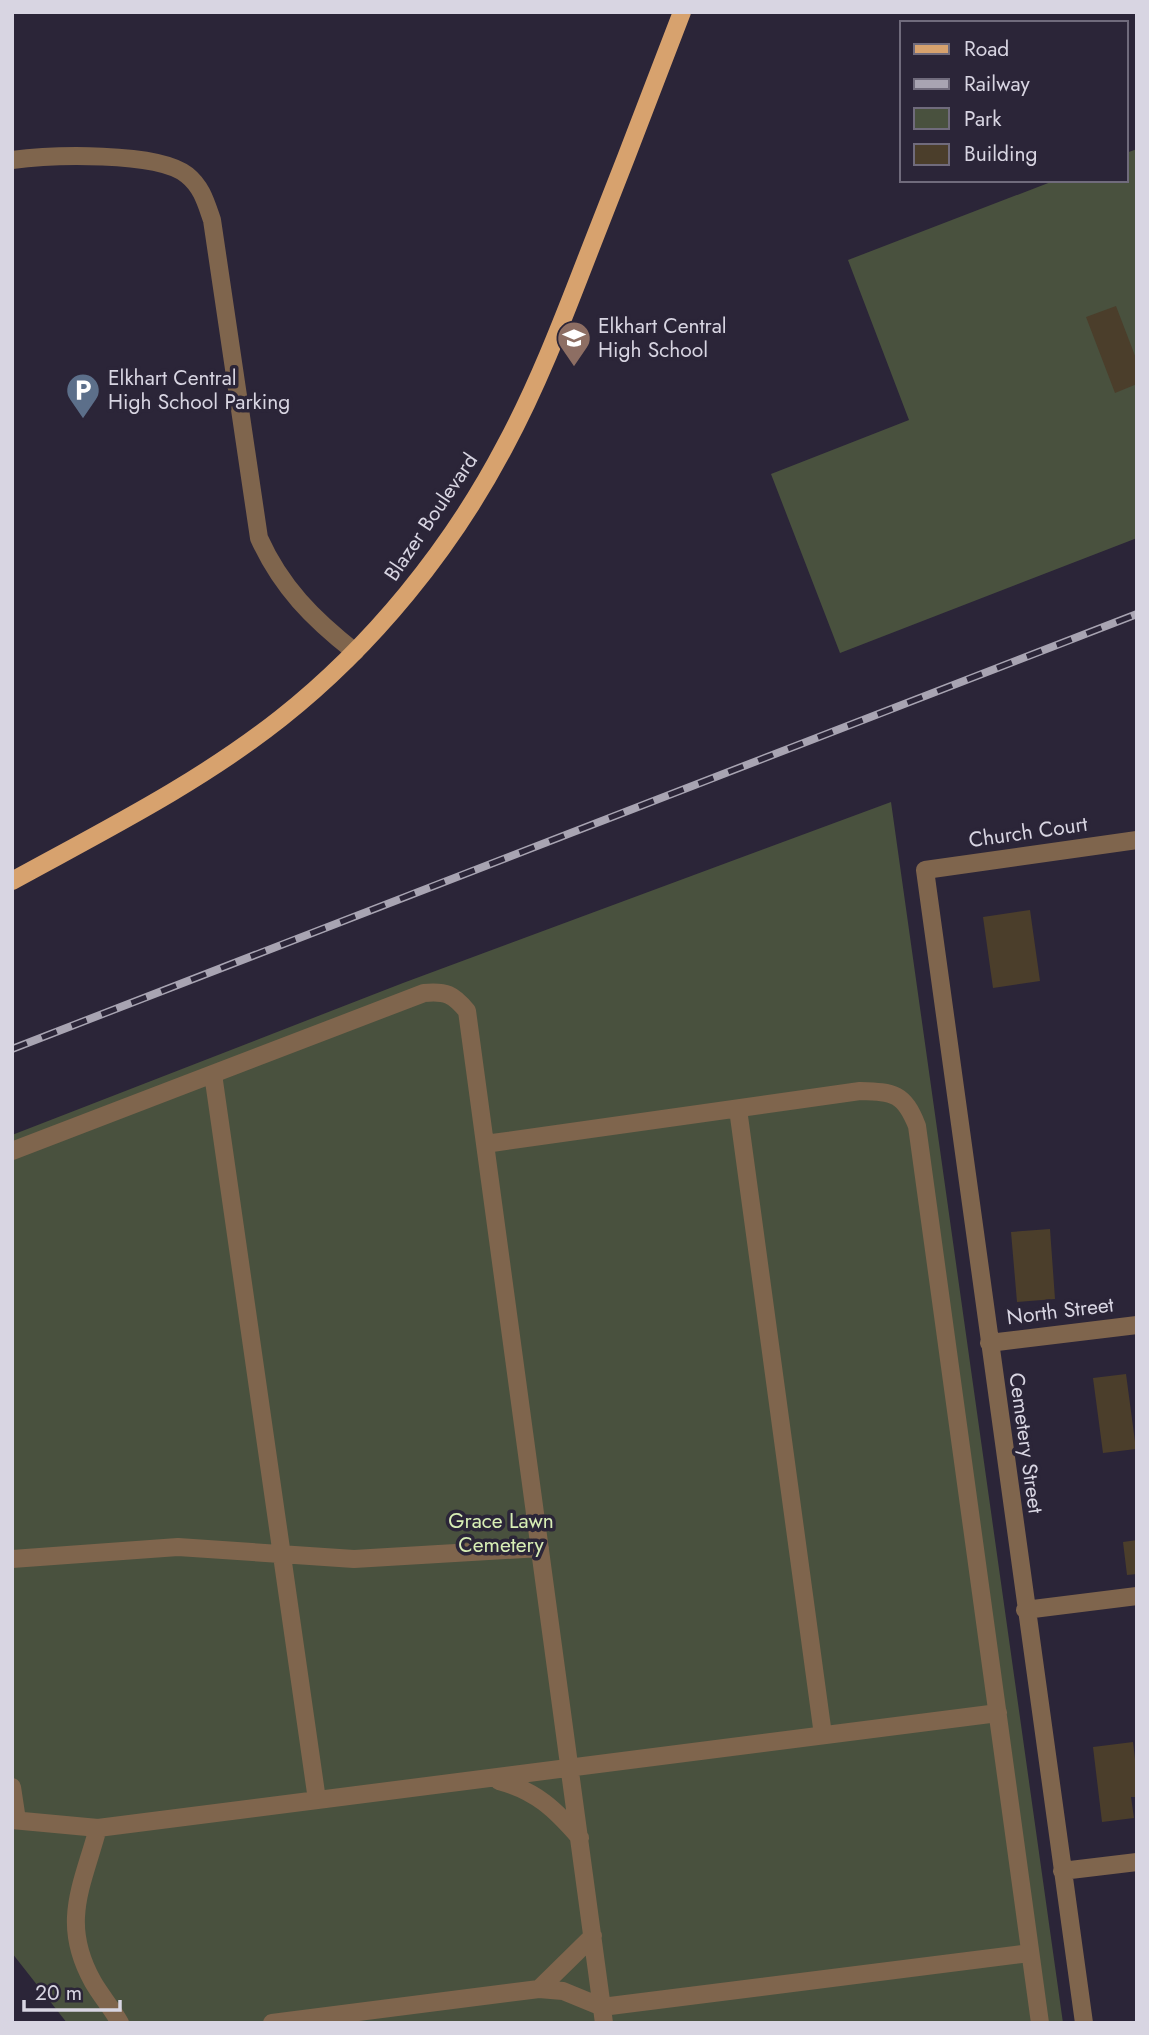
<svg xmlns="http://www.w3.org/2000/svg" width="1149" height="2035" viewBox="0 0 1149 2035" font-family="Jost,sans-serif">
  <style>
    .green { fill: #49513e }
    .building { fill: #4b3e2b }
    .lines { fill: none; stroke-linecap: round; stroke-linejoin: round }
    .minor { stroke: #7f654d; stroke-width: 18 }
    .major { stroke: #d7a26e; stroke-width: 18 }
    .rail-casing { stroke: #a8a4b2; stroke-width: 8 }
    .rail { stroke: #2b2538; stroke-width: 5; stroke-dasharray: 16; stroke-linecap: butt }
    .labels { text-anchor: middle; stroke-width: 7; stroke-linejoin: round; paint-order: stroke }
    .poi-label { font-size: 21px; fill: #d8d5e2; stroke: #2b2538; text-anchor: start }
    .street-label { font-size: 21px; fill: #d8d5e2; stroke: #2b2538 }
    .park-label { font-size: 21px; fill: #d8eeb5; stroke: #2b2538 }
  </style>
  <rect width="100%" height="100%" fill="#2b2538"/>
  <path class="green" d="M1137,149v389l-297,115 -69,-179 138,-54 -61,-160 208,-80h70v-27z
    M891,802l172,1221h-996l-55,-70v-818l391,-152z"/>
  <path class="building" d="M1116,306l21,55v23l-22,9 -29,-76z
    M1030,910l10,71 -47,7 -10,-71z
    M1050,1229l5,70 -38,3 -6,-70z
    M1126,1374l10,75 -33,4 -10,-75z
    M1137,1540v34l-10,1 -4,-33z
    M1133,1742l4,34v21h-6l3,21 -32,4 -9,-75z"/>
  <g class="lines">
    <path class="minor" d="M12,160c38,-5 145,-9 175,15 15,12 19,28 25,45l47,318c22,49 54,81 96,114
      M213,1074l104,726
      M738,1109l85,626
      M485,1144l375,-53c34,1 44,2 57,35l123,897
      M12,1151l412,-158c22,-2 29,1 43,18l137,1012
      M989,1343l148,-18
      M12,1559l166,-12 176,12 186,-11
      M1025,1610l112,-14
      M499,1781c37,10 56,28 81,57
      M12,1787l5,33
      M12,1820l86,8 900,-115
      M98,1828c-16,59 -38,95 -5,154 8,14 19,26 27,41
      M1062,1871l75,-9
      M539,1989l54,-53
      M272,2023l267,-34 24,2 39,16 428,-54
      M1084,2023l-159,-1153 212,-30"/>
    <path class="major" d="M12,881c91,-50 187,-98 269,-163 91,-72 170,-169 224,-272 34,-63 60,-132 86,-199 31,-78 61,-157 91,-235"/>
    <g class="rail-casing">
      <path id="rail" d="M12,1049l1125,-435"/>
    </g>
    <use href="#rail" class="rail"/>
  </g>
  <defs>
    <g id="school-pin" transform="scale(1.75)"><path d="M0 17L-7.5 6A9.5 9.5 0 1 1 7.5 6Z" fill="#8d6e63" stroke="#2b2538"/><path d="M0-5L7-2L0 1L-7-2ZM-4 1L0 2.5L4 1V4Q0 6-4 4Z" fill="#fff"/></g>
    <g id="parking-pin" transform="scale(1.75)"><path d="M0 17L-7.5 6A9.5 9.5 0 1 1 7.5 6Z" fill="#5c6f8a" stroke="#2b2538"/><path d="M-3.5-5.5H1a3.5 3.5 0 0 1 0 7H-1V5.5H-3.5ZM-1-3.4V-.6H.8a1.4 1.4 0 0 0 0-2.8Z" fill="#fff"/></g>
  </defs>
  <g fill-rule="evenodd">
    <use href="#school-pin" x="574" y="338"/>
    <use href="#parking-pin" x="83" y="390"/>
  </g>
  <g class="labels">
    <g class="poi-label">
      <text x="598" y="333">Elkhart Central<tspan x="598" dy="24">High School</tspan></text>
      <text x="108" y="385">Elkhart Central<tspan x="108" dy="24">High School Parking</tspan></text>
    </g>
    <g class="street-label">
      <text transform="translate(431 517) rotate(-56)" y="7">Blazer Boulevard</text>
      <text transform="translate(1028 832) rotate(-8)" y="7">Church Court</text>
      <text transform="translate(1060 1311) rotate(-7)" y="7">North Street</text>
      <text transform="translate(1026 1443) rotate(82)" y="7">Cemetery Street</text>
    </g>
    <g class="park-label">
      <text x="501" y="1528">Grace Lawn<tspan x="501" dy="24">Cemetery</tspan></text>
    </g>
  </g>
  <rect width="1149" height="2035" fill="none" stroke="#d8d5e2" stroke-width="28"/>
  <rect x="900" y="21" width="228" height="161" fill="#2b2538" stroke="#706b7c" stroke-width="2"/>
  <rect x="914" y="44" width="35" height="10" fill="#d7a26e" stroke="#706b7c" stroke-width="2"/>
  <text x="964" y="56" font-size="21" fill="#d8d5e2">Road</text>
  <rect x="914" y="79" width="35" height="10" fill="#a8a4b2" stroke="#706b7c" stroke-width="2"/>
  <text x="964" y="91" font-size="21" fill="#d8d5e2">Railway</text>
  <rect x="914" y="108" width="35" height="21" fill="#49513e" stroke="#706b7c" stroke-width="2"/>
  <text x="964" y="126" font-size="21" fill="#d8d5e2">Park</text>
  <rect x="914" y="144" width="35" height="21" fill="#4b3e2b" stroke="#706b7c" stroke-width="2"/>
  <text x="964" y="161" font-size="21" fill="#d8d5e2">Building</text>
  <path d="M24 2000v10h96v-10" fill="none" stroke="#d8d5e2" stroke-width="3.5"/>
  <text x="35" y="2000" font-size="21" fill="#d8d5e2" stroke="#2b2538" stroke-width="5" paint-order="stroke">20 m</text>
</svg>
